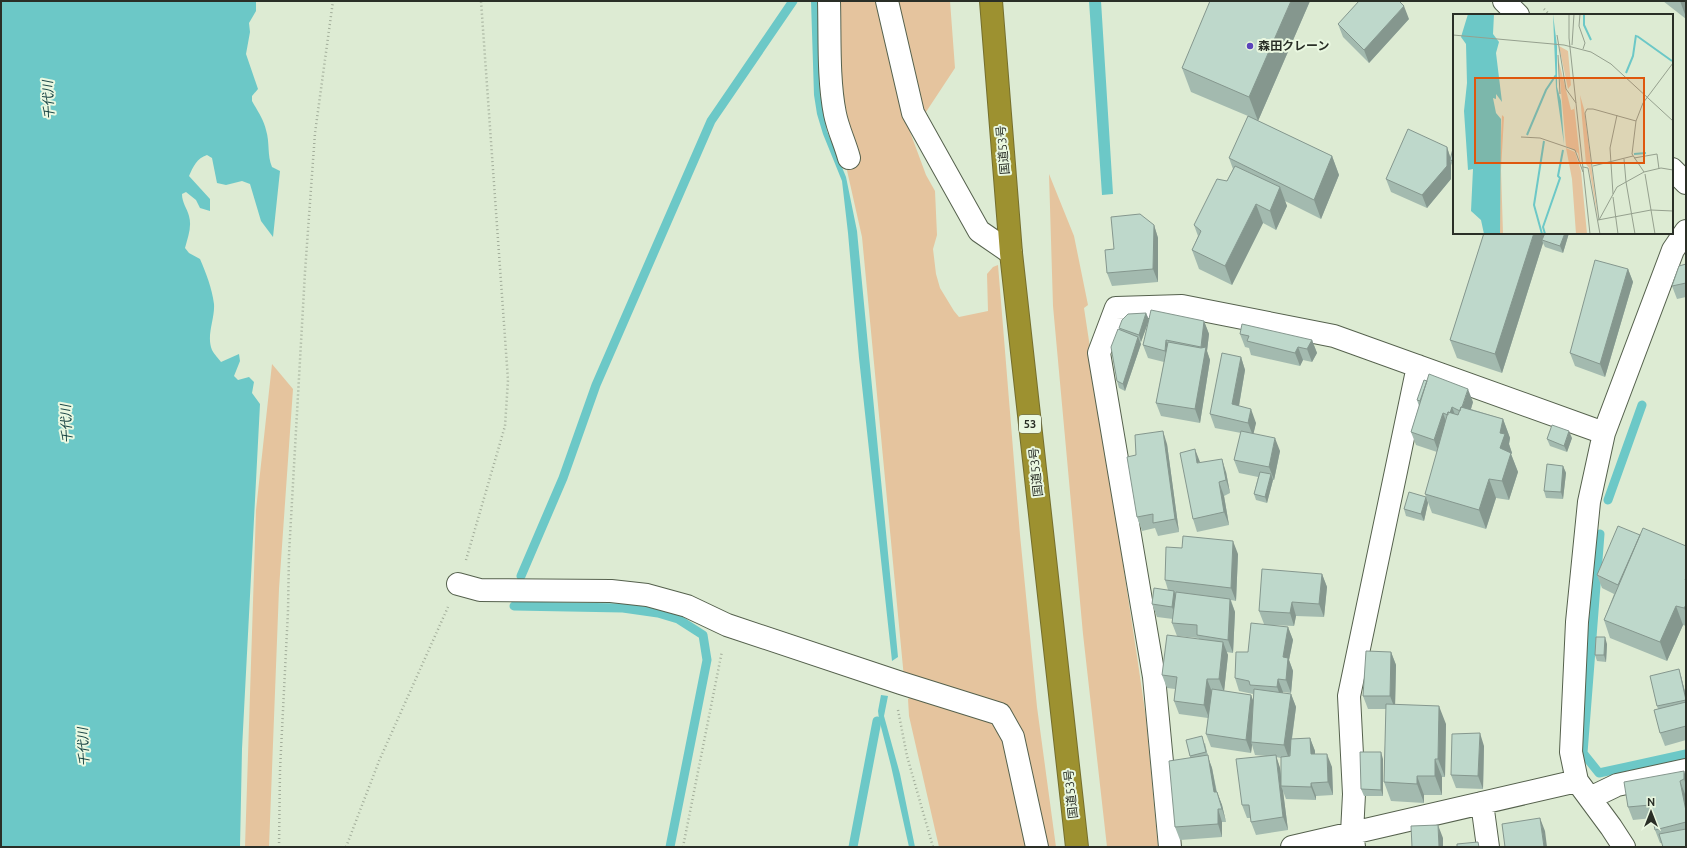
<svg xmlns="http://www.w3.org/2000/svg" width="1687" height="848" viewBox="0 0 1687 848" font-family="Ubuntu,'Noto Sans JP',sans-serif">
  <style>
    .green { fill: #e5c49e }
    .water { fill: #6cc8c7 }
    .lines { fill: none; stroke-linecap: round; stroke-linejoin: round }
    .stream { stroke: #6cc8c7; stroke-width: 9 }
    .street-casing { stroke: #55614d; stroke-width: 24 }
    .secondary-casing { stroke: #55614d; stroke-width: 24 }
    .highway-casing { stroke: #756f2d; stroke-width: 24 }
    .path { stroke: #a2ad9a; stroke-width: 2.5; stroke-dasharray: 1 3; stroke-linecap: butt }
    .street { stroke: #fff; stroke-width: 22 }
    .secondary { stroke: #fff; stroke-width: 22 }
    .highway { stroke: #9d9130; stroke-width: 22 }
    .wall { fill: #a3baaf; fill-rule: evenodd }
    .shaded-wall { fill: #85978e }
    .building { fill: #bed8cb; stroke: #85978e }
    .poi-dot { fill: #5a43bb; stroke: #eaf8e1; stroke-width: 1.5 }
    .labels { text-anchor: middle; stroke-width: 4; stroke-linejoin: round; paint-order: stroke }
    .shield { fill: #eaf8e1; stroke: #646b5f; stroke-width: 1 }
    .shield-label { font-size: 11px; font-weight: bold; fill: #2a2f27 }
    .poi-label { font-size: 12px; font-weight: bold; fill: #2a2f27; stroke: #eaf8e1; text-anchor: start }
    .street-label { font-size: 12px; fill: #2a2f27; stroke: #eaf8e1 }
    .water-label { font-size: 13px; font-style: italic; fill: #1a4545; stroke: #eaf8e1 }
    .inset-river { fill: none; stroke: #6cc8c7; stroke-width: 2 }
    .inset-road { fill: none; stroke: #95a08e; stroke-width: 1 }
    .view { fill: #de570d; fill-opacity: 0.15; stroke: #de570d; stroke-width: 2 }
    .inset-edge { fill: none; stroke: #2a2f27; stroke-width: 2 }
  </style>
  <rect width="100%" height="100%" fill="#ddebd3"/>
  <path class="green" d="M834,1h45l27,120 20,54 9,16 2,44 -4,14 3,25 4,14 14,23 5,6 29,-6 -1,-37 6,-7 5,-2 22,270 17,172 19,140h-9l-30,-119 -113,-50 -42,-441 -16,-71 -5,-49z
    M893,1h57l5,67 -29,44h-3z
    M1049,174l25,62 14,69 -4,3 54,355 8,55 12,129h-51l-24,-213 -30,-328z
    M272,364l21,25 -14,200 -10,258h-24l11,-337z
    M915,694l76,27 12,11 27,115h-91l-30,-131 -1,-17z"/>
  <path class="water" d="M1,1h255v10l-7,12 1,9 -4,22 12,35 -6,7v5c5,9 12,19 14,29 4,13 1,25 6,37l8,4 -7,66 -12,-16 -11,-37 -8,-3 -16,4 -9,-2 -5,-25 -5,-3c-10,3 -14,12 -18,21l21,23v12l-10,-3 -4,-8 -10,-8 -4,2c0,9 5,14 7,22 3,11 -1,21 -4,32l4,5 11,6c6,14 12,29 14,45 1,15 -8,31 -2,46 2,4 7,9 9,12l18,-8 1,7 -6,15 4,4 11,-3 5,5 -2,11 8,11 -18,345 -2,98h-239z
    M811,1h7l2,91 7,39 19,46 11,54 41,426 -6,4 -33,-303 -11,-125 -6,-52 -19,-47 -6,-20 -3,-19z
    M1089,1h12l12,193 -11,1z
    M881,695l7,1 -4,20 16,58 15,73h-6l-18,-81 -12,-47 -1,-8z"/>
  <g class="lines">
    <path class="stream" d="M1608,500l34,-95
      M1600,534l-17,219 16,20 87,-19
      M521,576l42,-98 33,-93 115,-264 82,-120
      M514,606l109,2 35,5 20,6 25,16 4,25 -37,187
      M853,847l24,-126"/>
    <g class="street-casing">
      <path id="street" d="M829,1c1,36 -1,78 6,113 3,15 10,29 14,44
        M887,1l26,112 66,118 32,22
        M458,584l22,6 131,1 36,4 40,11 40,19 174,58 99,31 13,23 24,110
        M1590,798l27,-13 69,-15
        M1482,803l6,44
        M1170,847l-16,-170 -55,-324 17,-45 66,-2 152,30 270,97
        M1292,847l285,-66
        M1354,847l-2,-14 2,-39 -5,-98 69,-330
        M1624,847l-13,-20 -34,-46 -6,-29 6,-130 12,-120 15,-69 69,-183 13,-19"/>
    </g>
    <g class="secondary-casing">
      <path id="secondary" d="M1504,1l14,14
        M1672,169l14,14"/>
    </g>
    <g class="highway-casing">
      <path id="highway" d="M991,1l20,252 66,594"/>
    </g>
    <path class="path" d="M1544,9l6,6
      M466,560l39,-134 3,-46 -27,-379
      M898,710l9,46 26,91
      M279,847l1,-77 8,-159 1,-57 16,-282 10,-139 18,-132
      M346,847l33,-86 69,-154
      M683,847l39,-196"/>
    <use href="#street" class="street"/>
    <use href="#secondary" class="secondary"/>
    <use href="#highway" class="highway"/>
  </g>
  <path class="wall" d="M1310,1l-52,120 74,35 7,19 -18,44 -36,-18 2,5 -11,24 -13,-7 -31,62 -33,-16 -7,-19 6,-14 -4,-11 33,-44 6,-12 -4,-11 19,-42 -57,-24 -9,-24z
    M1663,1h23v18z
    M1409,19l-40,44 -26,-26 -5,-13z
    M1454,145v25l-3,-7v16l-24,29 -36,-16 -5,-13 61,-32 4,12z
    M1154,225l4,13v44l-46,4 -5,-13 7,-24z
    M1484,233h85l-6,20 -18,-6 -2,-4 -41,130 -45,-15 -7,-18z
    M1686,264v33l-9,2 -5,-13z
    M1628,269l5,13 -28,95 -30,-11 -5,-13z
    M1146,313l3,7 -8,22 -1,-1 1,3 -16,47 -6,-3 -2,-7 3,-51 -1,-2z
    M1204,321l5,13 -2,17 3,9 -10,63 -39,-7 -5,-13 8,-41 -16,-4 -5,-13z
    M1240,334l72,6 5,13 -5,9 -9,-2 -3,6 -49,-11 -2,-7 -4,-1z
    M1241,357l4,13 -6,36 17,17 -3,11 27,17 -6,29h-1l-6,23 -11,-3 -2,-6 4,-17 -19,-4 -5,-13 7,-27 -26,-5 -5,-14z
    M1417,400l56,2 -2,7 32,10 7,19 -1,6 3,9 -1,1 7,18 -9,28 -13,-2 -10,31 -54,-16 -7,-19 12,-42 -21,-7 -5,-13 8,-26z
    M1572,438l-5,14 -17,-6 -3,-7z
    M1167,444l12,88 -21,4 -3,-8 -13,3 -5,-14 -1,-62z
    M1200,462l26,10 4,21 -6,3 5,29 -32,7 -4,-13z
    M1563,466l3,7 -3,26 -17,-1 -2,-7z
    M1426,497l2,6 -4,18 -18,-5 -2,-7z
    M1640,535l46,11v80l-3,-1 -16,36 -57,-23 -6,-18 10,-26 -12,-6 -5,-13z
    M1238,554l-2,47 -5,-1 4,12 -2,41 -7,-1 2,3 -4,36 27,4 2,6v-7l-14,-3 -4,-13 29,-54 -5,-13 63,-37 5,13 -3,30 -28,-1 -2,10 -25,-1 19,2 5,13 -4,20 4,11 -2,22 -8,-1v1l8,1 5,13 -4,32 18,-1 5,13v3l17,13 1,28 -17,1v4l-30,-1 -3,-8 5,39 -32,5 -5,-13v-4h-4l-5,-13 24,-49 -11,-1 -3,-10 -1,8 -40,-6 -5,-13 2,-16 -29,-4 -5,-13 1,-12 -8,-1 -5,-13 37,-36 -1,-1 -21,-2 -5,-13 1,-4 -16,-2 -5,-13 16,-14 -3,-10zM1276,757l5,1v17l-1,-7z
    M1607,644l-1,18 -9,-1 -2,-6z
    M1391,652l5,13 -1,39 51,20 -1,53h-3v18h-18v8l-33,-2 -7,-19 2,-73h-18l-5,-13z
    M1681,676l5,20v44l-21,6 -5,-13 -2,-24 -1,-3z
    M1205,743l3,14 4,11 5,24 5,13 4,17h-4v15l-42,3 -5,-13 15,-70v-1z
    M1484,746l-1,43 -27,-1 -5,-13z
    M1383,759v37h-19l-3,-7z
    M1686,777v17h-1l1,6v47l-24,-4h-2l-5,-13 -2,-12 -20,2 -5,-13z"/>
  <path class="shaded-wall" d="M1291,1h19l-52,120 -9,-24z
    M1680,1h6v16z
    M1404,6l5,13 -40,44 -5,-13z
    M1447,147l4,13h-1l1,3v16l-24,29 -5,-13z
    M1332,156l7,19 -18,44 -7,-19z
    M1280,187l7,19 -11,24 -6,-19z
    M1256,204l7,19 -31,62 -7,-19z
    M1154,225l4,13v44l-5,-13z
    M1534,233h12l-4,7 1,3 -41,130 -7,-19z
    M1565,233h4l-6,20 -3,-7z
    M1628,269l5,13 -28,95 -5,-13z
    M1146,313l3,7 -8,22 -2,-7z
    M1204,321l5,13 -2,17 3,9 -10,63 -5,-14 9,-53 -3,-9z
    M1138,337l3,7 -16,47 -2,-7z
    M1166,340l5,14 -2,10 -4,-13z
    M1312,340l5,13 -5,9 -5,-13z
    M1298,347l5,13 -3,6 -5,-13z
    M1241,357l4,13 -8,47 -5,-13z
    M1468,389l5,13 -7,23 -5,-14z
    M1452,407l5,13 -8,-5z
    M1251,409l5,14 -3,13 -5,-13z
    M1443,413l5,14 -9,26 -5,-13z
    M1503,419l7,19 -1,6 3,9 -1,1 7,18 -9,28 -7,-19 -2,-33v-15z
    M1163,431l4,13 12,88 -4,-13z
    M1569,431l3,7 -5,14 -3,-6z
    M1275,438l5,13 -6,29 -5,-13z
    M1195,449l5,13 -3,1z
    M1222,459l4,13 4,21 -4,-13z
    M1563,466l3,7 -3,26 -2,-7z
    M1271,474l2,6 -6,23 -2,-6z
    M1489,479l7,19 -10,31 -7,-19z
    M1219,482l5,14 5,29 -5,-13z
    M1426,497l2,6 -4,18 -3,-7z
    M1233,541l5,13 -2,47 -5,-13z
    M1322,574l5,13 -3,30 -5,-13z
    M1174,591l5,13 -2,16 -5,-13z
    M1230,599l5,13 -2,41 -5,-13z
    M1292,602l4,14 -2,10 -4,-13z
    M1686,605v8l-2,-5z
    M1676,606l7,19 -16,36 -7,-19z
    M1288,627l5,13 -4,20 4,11 -2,22 -5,-13 -3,-23z
    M1605,637l2,7 -1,18 -2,-7z
    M1223,642l5,13 -4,37 -5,-13z
    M1391,652l5,13 -1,44 -5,-13z
    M1679,669l2,7 5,20v4z
    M1207,679l5,13 -3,26 -5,-13z
    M1278,679l5,13 -1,8 -5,-13z
    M1291,694l5,13 -7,52 -5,-14z
    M1251,695l5,13 -5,34 1,3 -1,8 -5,-13z
    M1439,706l7,18 -1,53 -7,-18z
    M1480,733l4,13 -1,43 -5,-13z
    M1202,736l6,21 4,11 7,38 -5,-14 -6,-36z
    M1310,738l5,13v16l-4,-13z
    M1381,752l2,7v37l-2,-6z
    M1327,754l5,13 1,28 -5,-13z
    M1276,755l4,13 2,18h-1l2,5 5,39 -5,-13z
    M1435,759l7,18v18l-7,-19z
    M1684,771l2,6v8l-2,-6z
    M1417,776l7,19v8l-7,-19z
    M1680,781l5,13 1,6v11z
    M1311,783l5,13v4l-5,-13z
    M1217,792l5,13 4,17 -4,-13z
    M1218,809l4,13v15l-4,-13z
    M1540,818l5,13 2,16h-3z
    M1438,825l5,13v9h-4z"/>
  <path class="building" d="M1210,1h81l-42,96 -67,-29z
    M1359,1h40l5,5 -40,44 -26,-26z
    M1248,116l84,40 -18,44 -85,-42z
    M1408,129l39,18v19l-25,29 -36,-16z
    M1454,145v16l-4,-1z
    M1235,166l45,21 -10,24 -14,-7 -31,62 -33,-16 9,-19 -7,-6 23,-46 10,2z
    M1140,214l14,11 -1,44 -46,4 -2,-23 9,-1 -3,-32z
    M1484,233h50l-39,121 -45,-14z
    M1545,233h20l-5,13 -18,-6z
    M1595,260l33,9 -28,95 -30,-11z
    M1686,264v19l-14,3 7,-20z
    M1151,310l53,11 -3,26 -35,-7 -1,11 -22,-6z
    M1146,313l-7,22 -20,-7 3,-8 6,-6z
    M1242,324l70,16 -5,9 -9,-2 -3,6 -48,-12 2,-5 -9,-2z
    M1118,329l20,8 -15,47 -6,-3 -6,-34z
    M1168,342l33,6 5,-1 -11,62 -39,-6z
    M1222,353l19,4 -9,47 19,5 -3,14 -38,-9z
    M1429,374l39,15 -6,18h-1l-1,4 -8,-4 -2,6 -2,-1v3l-5,-2 -9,27 -23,-8z
    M1424,380l3,1 -7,20 -3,-1z
    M1461,407l42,12 -3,14 5,1 -5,14 11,5 -9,28 -13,-2 -10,31 -54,-16 23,-82 10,3z
    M1552,425l17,6 -5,15 -17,-7z
    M1163,431l12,88 -22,4v-9l-16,3 -10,-60 9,-2 -1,-20z
    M1241,431l34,7 -6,29 -35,-7z
    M1195,449l2,14 25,-4 4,21 -7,2 5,30 -31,7 -13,-66z
    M1547,464l16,2 -2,26 -17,-1z
    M1260,472l11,2 -6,23 -11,-3z
    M1409,492l17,5 -5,17 -17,-5z
    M1618,526l22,9 -22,50 -21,-10z
    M1643,528l43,18v32l-1,2h1v25l-2,3 -8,-2 -16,36 -56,-22z
    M1183,536l50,5 -2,47 -66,-8 1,-33 16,1z
    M1262,569l60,5 -3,30 -27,-2 -2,11 -31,-2z
    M1154,588l20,3 -2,16 -20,-3z
    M1176,592l54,7 -2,41 -31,-5v-10l-25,-2z
    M1251,623l37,4 -5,30 5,1 -2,22 -8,-1 -1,8 -27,-2 -1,-4 -14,-3 1,-26h12z
    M1167,635l56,7 -4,37h-12l-3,26 -30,-4 3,-24 -15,-2z
    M1596,637h9l-1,18h-9z
    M1366,651l25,1 -1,44h-27z
    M1679,669l7,31 -29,6 -7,-30z
    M1212,689l39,6 -5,45 -40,-6z
    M1254,689l37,5 -7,51 -33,-3z
    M1686,702v24l-26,7 -6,-23z
    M1386,704l53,2 -1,53h-3v17h-18v8l-33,-2z
    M1480,733l-2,43 -27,-1 1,-41z
    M1202,736l4,16 -16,4 -4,-16z
    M1310,738l1,16h16l1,28 -17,1v4l-30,-1v-29l9,-1 1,-17z
    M1360,752h21v38l-20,-1z
    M1208,755l6,37h3l5,17h-4v15l-43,3 -6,-66z
    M1276,755l7,62 -32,5 -2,-17h-7l-6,-46z
    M1684,771v8l-4,2 6,30v11l-31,8 -5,-25 -22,2 -4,-25z
    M1540,818l4,29h-39l-3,-23z
    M1438,825l1,22h-27l-1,-21z
    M1686,829v18h-23l-4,-13z
    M1478,842l1,5h-22v-3z"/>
  <circle class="poi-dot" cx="1250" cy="46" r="4"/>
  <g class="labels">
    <rect class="shield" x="1019" y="415" width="22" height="18" rx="3"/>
    <g class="shield-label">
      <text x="1030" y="428">53</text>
    </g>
    <g class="poi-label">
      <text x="1258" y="50">森田クレーン</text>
    </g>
    <g class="street-label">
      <text transform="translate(1003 150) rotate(-95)" y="4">国道53号</text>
      <text transform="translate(1036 472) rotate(-96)" y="4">国道53号</text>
      <text transform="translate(1071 794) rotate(-96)" y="4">国道53号</text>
    </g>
    <g class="water-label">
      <text transform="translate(48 100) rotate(-93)" y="5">千代川</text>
      <text transform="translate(66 424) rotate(-93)" y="5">千代川</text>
      <text transform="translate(83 747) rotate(-93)" y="5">千代川</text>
    </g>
  </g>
  <g transform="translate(1453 14)">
    <rect width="220" height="220" fill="#ddebd3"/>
    <path d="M106,32l9,5 3,34 -3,4zM105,44l13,52 3,-1v-4l7,62 -3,-14 -12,-7zM127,81l4,14 14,109 -9,-50 -3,-4zM49,101l2,2 -3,53 2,64h-3l-1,-56zM113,134l9,4 6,19 6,63h-11l-4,-55z" fill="#e5c49e"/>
    <path d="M15,0h26l-1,20 6,8 -3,11 6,49 -6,-8v5l-3,-1 3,15 5,6 -1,115h-16l-3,-14 -10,-9 2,-42 -5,1 -4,-59 3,-28 -1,-39 -5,-7zM100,0l4,32v41l4,14 3,43 -8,-56z" fill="#6cc8c7"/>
    <path class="inset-river" d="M131,0v11l7,15M184,22l35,25M173,59l7,-17 3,-21M74,121l19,-45 10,-15M181,140l12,-1M89,220l-8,-29 10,-64M92,220l-2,-7 17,-49 -2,-2 5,-26"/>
    <path class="inset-road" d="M116,0v24l21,196M127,0l-1,12 6,17 -2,6M0,21l111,10 27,7 20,12 62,57M104,21l9,54 10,14M119,31l2,-31M105,41l2,39M68,123l19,1 35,12 8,22M181,144l23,-4 2,15M140,152l40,-10M130,153l5,1 12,66M191,158l-12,-18 4,-33 7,-18 30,-40M192,160l10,60M160,180l-3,-46 7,-33M160,183l5,37M145,206l53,-10 22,1M146,206l-14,-107 2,-4h6l43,12M146,206l18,-33 9,-5 -2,-23M182,220l-9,-52 18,-10 17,-4 12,2"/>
    <path class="view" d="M22,64h169v85h-169z"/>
    <rect width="220" height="220" class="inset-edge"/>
  </g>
  <rect width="1687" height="848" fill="none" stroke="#2a2f27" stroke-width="4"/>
  <g transform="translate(1651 812)" stroke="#eaf8e1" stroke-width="3" paint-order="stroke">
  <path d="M0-3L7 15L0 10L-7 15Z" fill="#2a2f27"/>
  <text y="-6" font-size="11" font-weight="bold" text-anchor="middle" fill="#2a2f27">N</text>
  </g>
</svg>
